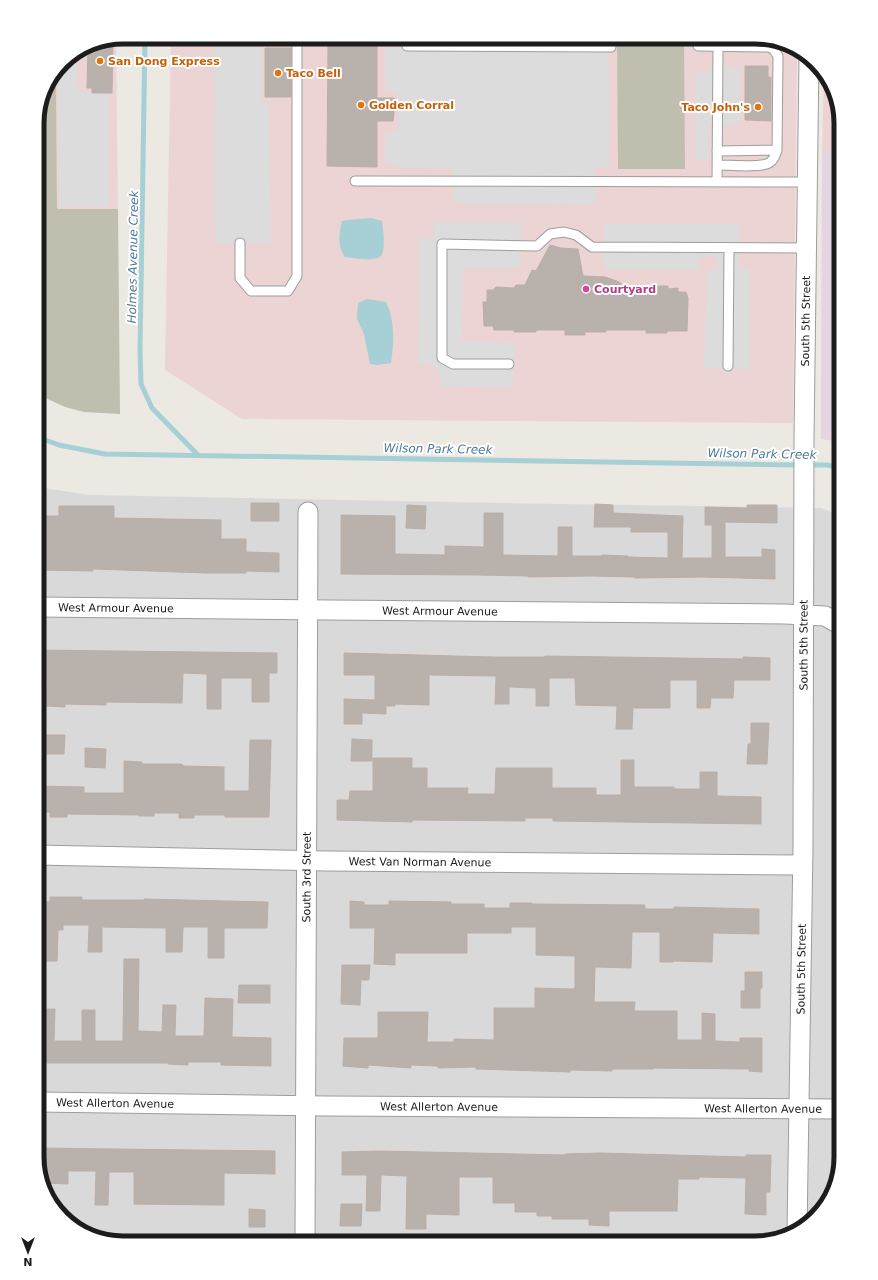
<svg xmlns="http://www.w3.org/2000/svg" width="878" height="1280" viewBox="0 0 878 1280" font-family="'DejaVu Sans',sans-serif">
  <style>
    .residential { fill: #dad9d9 }
    .commercial { fill: #ecd3d4 }
    .industrial { fill: #e5d5e3 }
    .construction { fill: #c0beaf }
    .parking { fill: #dcdcdc }
    .water { fill: #a7cfd6 }
    .lines { fill: none; stroke-linecap: round; stroke-linejoin: round }
    .stream { stroke: #a7cfd6; stroke-width: 5 }
    .building { fill: #b9b1ac; stroke: #bcaea6 }
    .service-casing { stroke: #9d9d9d; stroke-width: 11 }
    .minor-casing { stroke: #9d9d9d; stroke-width: 21 }
    .service { stroke: #fff; stroke-width: 9 }
    .minor { stroke: #fff; stroke-width: 19 }
    .food-dot { fill: #e8710a; stroke: #fff; stroke-width: 1.5 }
    .hotel-dot { fill: #d1479c; stroke: #fff; stroke-width: 1.5 }
    .labels { text-anchor: middle; stroke-width: 4; stroke-linejoin: round; paint-order: stroke }
    .food-label { font-size: 11px; font-weight: bold; fill: #c56008; stroke: #fff; text-anchor: start }
    .hotel-label { font-size: 11px; font-weight: bold; fill: #b23c85; stroke: #fff; text-anchor: start }
    .street-label { font-size: 11px; fill: #1c1c1c; stroke: #fff }
    .water-label { font-size: 12px; font-style: italic; fill: #507a9a; stroke: #fff }
    .rim { fill: none; stroke: #1c1c1c; stroke-width: 5 }
  </style>
  <rect width="100%" height="100%" fill="#ece8e2"/>
  <path class="residential" d="M37,487l52,8 410,8 322,5 20,8v641l-12,43 -31,32 -43,11h-637l-38,-12 -32,-31 -11,-43z"/>
  <path class="commercial" d="M171,37h589l37,13 -4,373 -551,-4 -77,-49z
    M116,38l2,171h-61l-1,-137 6,-10 28,-19z
    M824,74l6,6 11,43v28h-19z"/>
  <path class="industrial" d="M822,151h19v291l-20,-3z"/>
  <path class="construction" d="M617,37h67l1,132h-67z
    M56,72l1,137h61l2,205 -36,-2 -19,-5 -28,-13v-276l7,-28z"/>
  <path class="parking" d="M399,37h205l5,30v101h-14v36l-141,-1 -1,-36h-55l-3,-4h-10v-30l13,-1v-40l-13,-1v-43h13z
    M214,46h47v57h8l2,140h-56z
    M77,52l1,40 31,1v114h-50l-1,-138 4,-7z
    M710,67h30v58h-31v35h-14v-87h11l3,-2z
    M434,223h87v44h-58l-1,74 52,1 -1,45 -73,-1v-13l-8,-9h-14l1,-125h14z
    M604,224h135v45h11v100l-46,-1 3,-98 11,-1v-8l-6,-5 -12,1 -1,2v11h-95z"/>
  <path class="water" d="M371,218l11,3c1,8 4,28 -1,35 -5,6 -29,2 -36,1 -8,-11 -6,-24 -3,-36l5,-1z
    M367,299l19,3c9,18 8,41 5,61l-14,2 -7,-1 -6,-30 -7,-15 1,-16z"/>
  <g class="lines">
    <path class="stream" d="M145,37l-5,313 1,34 11,24 46,47
      M37,437l22,8 46,9 695,11
      M808,465h19l14,3"/>
  </g>
  <path class="building" d="M113,39l-1,54h-20v-5h-5l1,-43 2,-2z
    M328,45h49v53h17v15l-1,8h-16v46l-50,-1z
    M265,48h26v49h-26z
    M745,66h23v11h3v44l-26,-1z
    M550,245l11,3 17,1 5,27 22,1 12,4 11,7h17l2,-2h21v3l10,-1v4h8l2,6 -1,33h-20v2h-21v-3h-40v2h-21v3h-20v-5h-29v2h-22v-2h-20l-1,-4h-9l-1,-24h4v-12h6l3,-3 18,1 2,-3h9l7,-15 4,1z
    M251,503h28v18h-28z
    M595,504l18,1v8l70,3 -1,42h30v-33h-7v-18l42,1v-3h30v18l-52,-1v35h37v-8l13,1v29l-72,-2 -68,1v-1l-44,-1 -63,1v-1l-51,-1 -136,-1v-59l54,1v38l50,1v-9l39,1v-34h19v42l55,1v-29h14v29h30v-1l26,1v1l40,1v-26h-37v-5h-37z
    M407,505l19,1 -1,23 -19,-1z
    M59,506h55v12l107,2v19h25v13l33,1v19l-33,-1v2h-40l-113,-4v2l-56,-1v-54h22z
    M37,650l240,3v20h-8v29h-17v-24h-31v31h-14v-35l-24,-1 -1,30 -76,-1v3l-41,-1v3l-19,-1 1,-24h-10z
    M344,653l149,4h52v-1l198,3v-2l27,1v22h-36l-1,18h-22l-1,10h-13v-28h-27v28h-37l-1,21h-16l1,-23 -41,-1 -1,-27h-26v28h-13v-18l-27,-1v17h-14l1,-28 -67,-1v30l-34,-1v2h-9v8l-24,-1v11h-18v-25l31,1v-25h-31z
    M751,723h18l-2,41h-20l1,-20h3z
    M43,735h22l-1,19h-21z
    M352,739l20,1v21h-21z
    M250,740h21l-2,77h-44v-2h-31v3h-15v-5h-25v3h-15v-1l-72,-1v3h-17v-5h-13v-26l47,1v6h40v-32l18,1v2h38l3,1v1l41,1v24h25z
    M85,748l21,1 -1,19 -20,-1z
    M373,758h39v10h15v20h41l-1,6h28l1,-26h56v20h44v7h25v-35h13v27h40v2h26v-17h17v24l44,1v27l-208,-3v-3h-28v3l-113,-1v2l-75,-2v-20h12l1,-9h23z
    M50,897h32v3h62v-1l124,3 -1,26h-43v30h-16v-31h-25l-1,25h-16v-24l-64,-1v25h-14l1,-27h-26v5h-5l-1,31h-14v-36h-6v-24l13,1z
    M350,901l14,1v3h25v-4l62,1v2h33v4h26v-5h22v1l113,1v4h29v-2l85,2v25l-46,-1 -1,29 -39,-1v1h-13v-30h-28l-1,36 -36,-1 -1,35h41l-1,9h43v29h25v-27l13,1v27l25,1v-4h22v34l-13,-1v-2l-96,-1v1h-41v2l-42,-1v2l-94,-3v-2l-38,1v-2l-27,-1v3l-43,-3v3l-25,-2 1,-28h34v-26h50l-1,30h27v-3l40,1v-32h41v-20l39,1 1,-2v-31l-39,-1v-28h-25v6h-44v20h-72v12l-21,-1 1,-36h-25z
    M124,959h15l-1,72 24,1 1,-27h13l-1,31h29l1,-38 28,1 -1,38 39,1v28l-50,-1v-3h-33v3l-20,-1v-1h-131v-35h4l1,-19h13l-1,32h28v-31h13v31h28z
    M342,965h28l-1,15h-8l-1,25 -19,-1z
    M745,972h17v16h-2v20h-19v-17h4z
    M239,985h31v18h-32z
    M37,1148l238,3v23l-51,-1v32h-5l-85,-1v-32h-25l-1,33h-13l1,-34h-28v13l-24,-1 -7,-26z
    M379,1151l186,4v-1l36,-1 145,4v-2h25l-1,37h-4v23l-21,-1 1,-36 -47,-1v2h-21l-1,32h-68v15l-20,-1v-6h-37v-3h-15v-4h-22v-9h-22v-26h-34v38l-33,-1v15h-20l1,-53 -26,-1 -1,36h-14l1,-36h-25v-23z
    M341,1204h21l-1,22h-21z
    M249,1209l16,1v17h-16z"/>
  <g class="lines">
    <g class="service-casing">
      <path id="service" d="M698,37v9l71,1 5,3 4,6 -1,94c-2,6 -3,10 -8,13 -10,5 -40,2 -52,2
        M407,46l204,1
        M717,151l60,-1
        M355,181l453,1
        M717,182l1,-136
        M240,243v35l11,13h37l9,-15v-237l-4,-2
        M509,364h-56l-11,-6v-114l95,2 13,-12 14,-2 12,3 16,12 215,1
        M728,366l1,-118"/>
    </g>
    <g class="minor-casing">
      <g id="minor">
        <path id="s1" d="M37,607l292,3 456,4 40,2 16,9"/>
        <path id="s2" d="M37,855l290,6 475,4"/>
        <path id="s3" d="M37,1102l289,4 515,3"/>
        <path id="s4" d="M797,1232l6,-385 1,-408 5,-381"/>
        <path id="s5" d="M305,1243l3,-731"/>
      </g>
    </g>
    <use href="#service" class="service"/>
    <use href="#minor" class="minor"/>
  </g>
  <g class="food-dot">
    <circle cx="100" cy="61" r="4"/>
    <circle cx="278" cy="73" r="4"/>
    <circle cx="361" cy="105" r="4"/>
    <circle cx="758" cy="107" r="4"/>
  </g>
  <circle class="hotel-dot" cx="586" cy="289" r="4"/>
  <g class="labels">
    <g class="food-label">
      <text x="108" y="65">San Dong Express</text>
      <text x="286" y="77">Taco Bell</text>
      <text x="369" y="109">Golden Corral</text>
      <text x="750" y="111" text-anchor="end">Taco John's</text>
    </g>
    <g class="hotel-label">
      <text x="594" y="293">Courtyard</text>
    </g>
    <g class="street-label">
      <text dy="4" stroke="none"><textPath href="#s4" startOffset="911">South 5th Street</textPath></text>
      <text dy="4" stroke="none"><textPath href="#s1" startOffset="79">West Armour Avenue</textPath></text>
      <text dy="4" stroke="none"><textPath href="#s1" startOffset="403">West Armour Avenue</textPath></text>
      <text dy="4" stroke="none"><textPath href="#s4" startOffset="587">South 5th Street</textPath></text>
      <text dy="4" stroke="none"><textPath href="#s2" startOffset="383">West Van Norman Avenue</textPath></text>
      <text dy="4" stroke="none"><textPath href="#s5" startOffset="366">South 3rd Street</textPath></text>
      <text dy="4" stroke="none"><textPath href="#s4" startOffset="263">South 5th Street</textPath></text>
      <text dy="4" stroke="none"><textPath href="#s3" startOffset="78">West Allerton Avenue</textPath></text>
      <text dy="4" stroke="none"><textPath href="#s3" startOffset="402">West Allerton Avenue</textPath></text>
      <text dy="4" stroke="none"><textPath href="#s3" startOffset="726">West Allerton Avenue</textPath></text>
    </g>
    <g class="water-label">
      <text transform="translate(133 257) rotate(-89)" y="4">Holmes Avenue Creek</text>
      <text transform="translate(438 449) rotate(1)" y="4">Wilson Park Creek</text>
      <text transform="translate(762 454) rotate(1)" y="4">Wilson Park Creek</text>
    </g>
  </g>
  <path d="M0 0H878V1280H0ZM123 44H755A79 79 0 0 1 834 123V1157A79 79 0 0 1 755 1236H123A79 79 0 0 1 44 1157V123A79 79 0 0 1 123 44Z" fill="#fff" fill-rule="evenodd"/>
  <path class="rim" d="M123 44H755A79 79 0 0 1 834 123V1157A79 79 0 0 1 755 1236H123A79 79 0 0 1 44 1157V123A79 79 0 0 1 123 44Z"/>
  <g transform="translate(28 1252) rotate(180)" stroke="#ffffff" stroke-width="3" paint-order="stroke">
  <path d="M0-3L7 15L0 10L-7 15Z" fill="#1c1c1c"/>
  <text y="-6" font-size="11" font-weight="bold" text-anchor="middle" fill="#1c1c1c">N</text>
  </g>
</svg>
